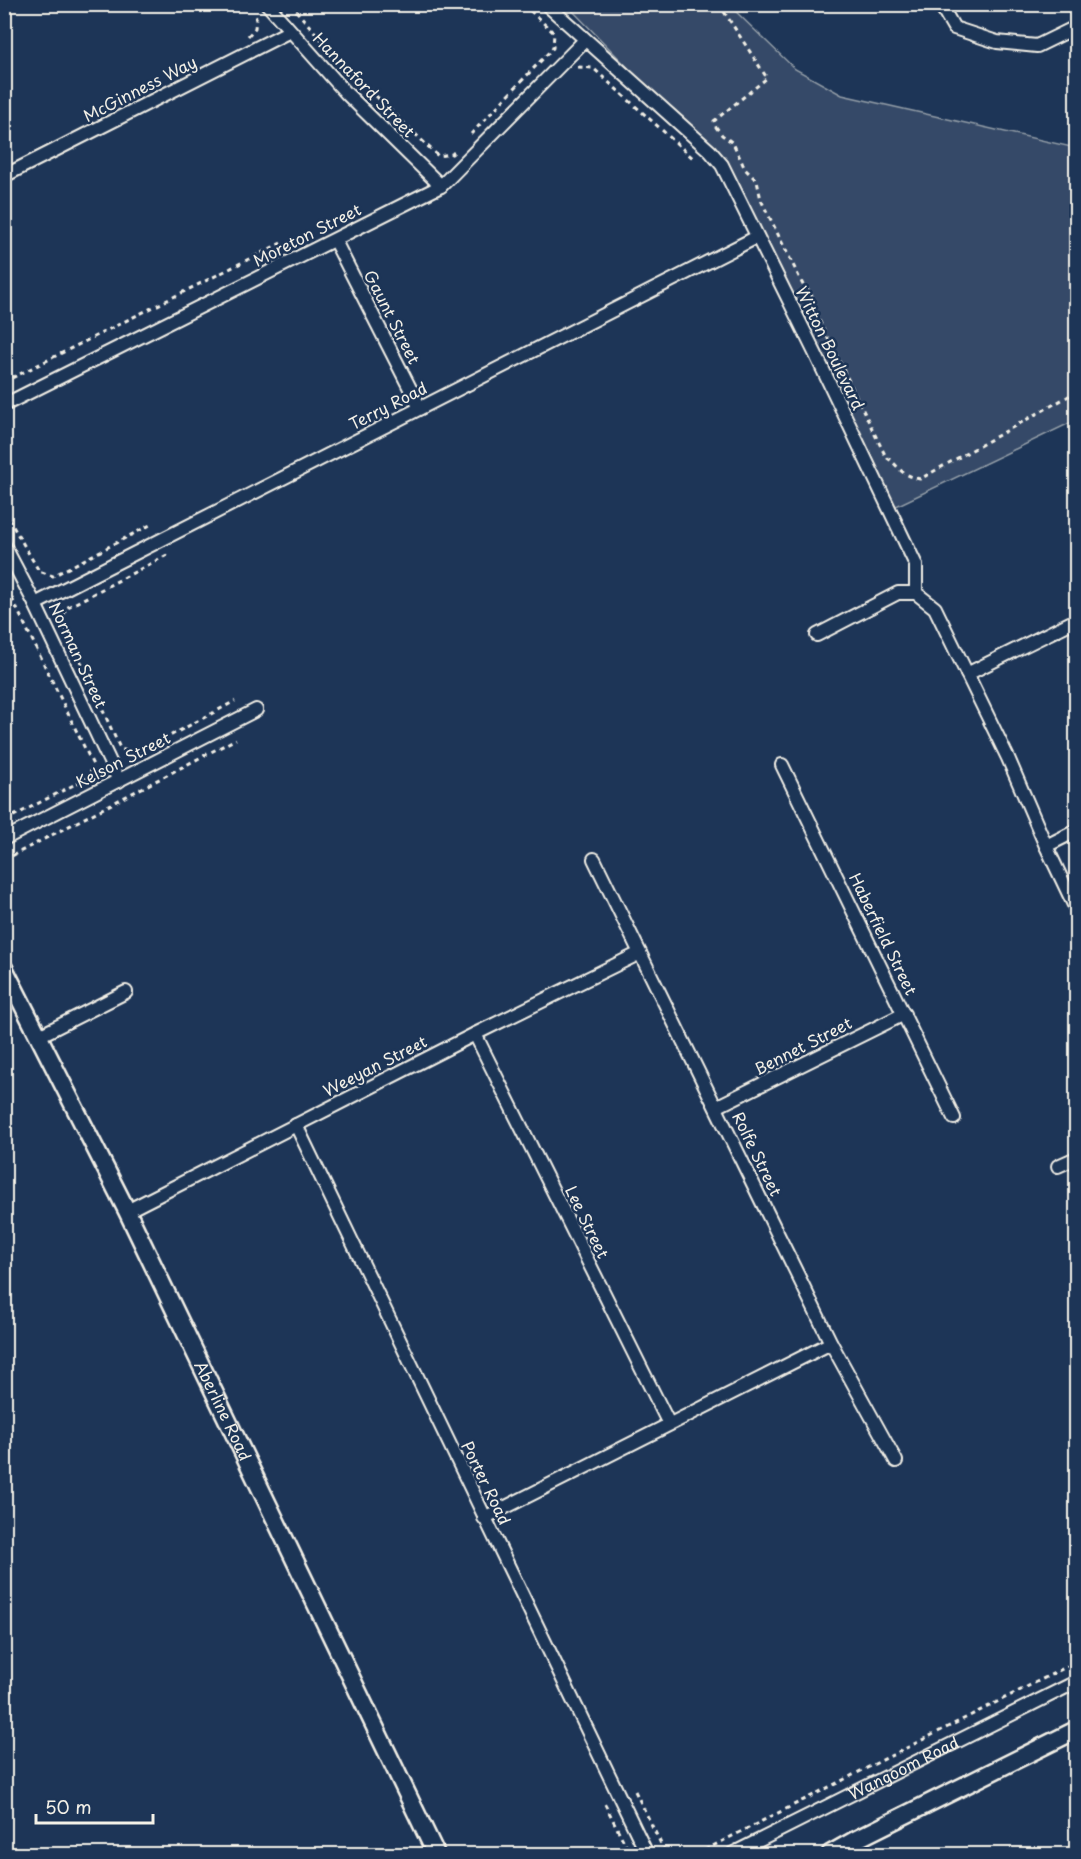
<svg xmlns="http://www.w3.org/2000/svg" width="1081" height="1859" viewBox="0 0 1081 1859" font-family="'Playpen Sans',sans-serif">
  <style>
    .green { fill: #354a67; stroke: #949ea8; stroke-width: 1.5 }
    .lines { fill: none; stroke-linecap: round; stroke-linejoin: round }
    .minor-casing { stroke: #f4f1e8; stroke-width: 16 }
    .tertiary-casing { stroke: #f4f1e8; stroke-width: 21 }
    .path { stroke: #f4f1e8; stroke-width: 3; stroke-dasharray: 4.5 4.5; stroke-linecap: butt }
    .minor { stroke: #1d3557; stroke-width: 12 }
    .tertiary { stroke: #1d3557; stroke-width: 16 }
    .labels { text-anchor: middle; stroke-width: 5; stroke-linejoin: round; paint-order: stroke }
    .street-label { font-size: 16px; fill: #f4f1e8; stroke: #1d3557 }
  </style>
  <rect width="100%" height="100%" fill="#1d3557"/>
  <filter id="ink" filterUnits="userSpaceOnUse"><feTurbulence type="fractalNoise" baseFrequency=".0167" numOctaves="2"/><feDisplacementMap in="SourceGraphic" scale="12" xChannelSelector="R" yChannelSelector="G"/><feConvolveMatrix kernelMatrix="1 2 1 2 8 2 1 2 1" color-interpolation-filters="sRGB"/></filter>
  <g filter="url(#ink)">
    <path class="green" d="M567,5h162l66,64 47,26 234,53v272l-186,89 -174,-351z"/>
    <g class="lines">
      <g class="minor-casing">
        <g id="minor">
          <path d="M267,4l80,90 94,92"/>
          <path d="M546,4l164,147 12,14 93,188 101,212v28l19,15 73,150 38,88 30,63"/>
          <path d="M940,4l14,24 43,14 40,4 39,-19"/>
          <path d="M4,176l286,-145"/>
          <path d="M335,241l85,167"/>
          <path d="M4,405l437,-219 144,-146"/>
          <path d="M4,545l31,59 84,177"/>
          <path d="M35,604l722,-367"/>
          <path d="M817,635l81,-42h18"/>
          <path d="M967,674l109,-54"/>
          <path d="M782,765l172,353"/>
          <path d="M4,839l252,-129"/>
          <path d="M1046,846l30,-15"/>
          <path d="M594,859l237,484 65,118"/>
          <path d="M475,1034l194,390"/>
          <path d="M39,1036l87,-44"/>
          <path d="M716,1107l188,-93"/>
          <path d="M296,1125l351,729"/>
          <path d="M1058,1166l18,-8"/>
          <path d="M127,1211l348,-177 165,-81"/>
          <path d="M484,1518l347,-175"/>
          <path id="s1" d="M732,1854l344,-172"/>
        </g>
      </g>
      <g class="tertiary-casing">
        <g id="tertiary">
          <path id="s2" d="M4,968l123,243 309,643"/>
          <path d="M830,1854l25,-14 221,-110"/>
        </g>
      </g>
      <path class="path" d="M290,4l53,60 95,92 14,-2 2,-2
        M719,4l48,74 -53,43 2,6 6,8 11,8 12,26 12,12 4,19 43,87 7,5 5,22 70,143c16,11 12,17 34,22l156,-87
        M248,36l7,-8 1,-10 4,-3
        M578,67l15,1 101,91
        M471,134l82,-86 1,-15 -31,-29
        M4,382l277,-139
        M4,511l35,60 14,5 99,-52
        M167,555l-101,53 -4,12 57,126 2,3 15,5 99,-53
        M4,582l89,183 -4,12 -85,44
        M4,860l232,-121
        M635,1791l31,63
        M605,1804l25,50
        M697,1854l379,-192"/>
      <use href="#minor" class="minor"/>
      <use href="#tertiary" class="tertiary"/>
    </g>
  </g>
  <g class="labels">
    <g class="street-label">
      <text transform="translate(364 85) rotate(46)" y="6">Hannaford Street</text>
      <text transform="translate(140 89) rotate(-27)" y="6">McGinness Way</text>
      <text transform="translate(307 235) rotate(-27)" y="6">Moreton Street</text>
      <text transform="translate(392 317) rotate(63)" y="6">Gaunt Street</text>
      <text transform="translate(830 348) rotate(64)" y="6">Witton Boulevard</text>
      <text transform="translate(388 406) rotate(-27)" y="6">Terry Road</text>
      <text transform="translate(78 655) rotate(65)" y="6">Norman Street</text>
      <text transform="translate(123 760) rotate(-27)" y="6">Kelson Street</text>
      <text transform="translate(883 934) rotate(64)" y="6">Haberfield Street</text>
      <text transform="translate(803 1046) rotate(-27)" y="6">Bennet Street</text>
      <text transform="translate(375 1066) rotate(-27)" y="6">Weeyan Street</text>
      <text transform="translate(757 1154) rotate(64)" y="6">Rolfe Street</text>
      <text transform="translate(587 1222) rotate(64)" y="6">Lee Street</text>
      <text dy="6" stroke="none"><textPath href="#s2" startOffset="494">Aberline Road</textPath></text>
      <text transform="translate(486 1483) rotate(64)" y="6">Porter Road</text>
      <text dy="6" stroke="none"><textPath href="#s1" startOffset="192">Wangoom Road</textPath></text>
    </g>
  </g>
  <rect width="1081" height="1859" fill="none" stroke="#1d3557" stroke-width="24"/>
  <rect x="12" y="12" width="1057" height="1835" fill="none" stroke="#f4f1e8" stroke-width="2" filter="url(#ink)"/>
  <path d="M36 1814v9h117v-9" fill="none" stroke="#f4f1e8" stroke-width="3"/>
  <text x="45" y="1814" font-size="18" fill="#f4f1e8" stroke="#1d3557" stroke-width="4.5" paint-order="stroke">50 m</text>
</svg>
